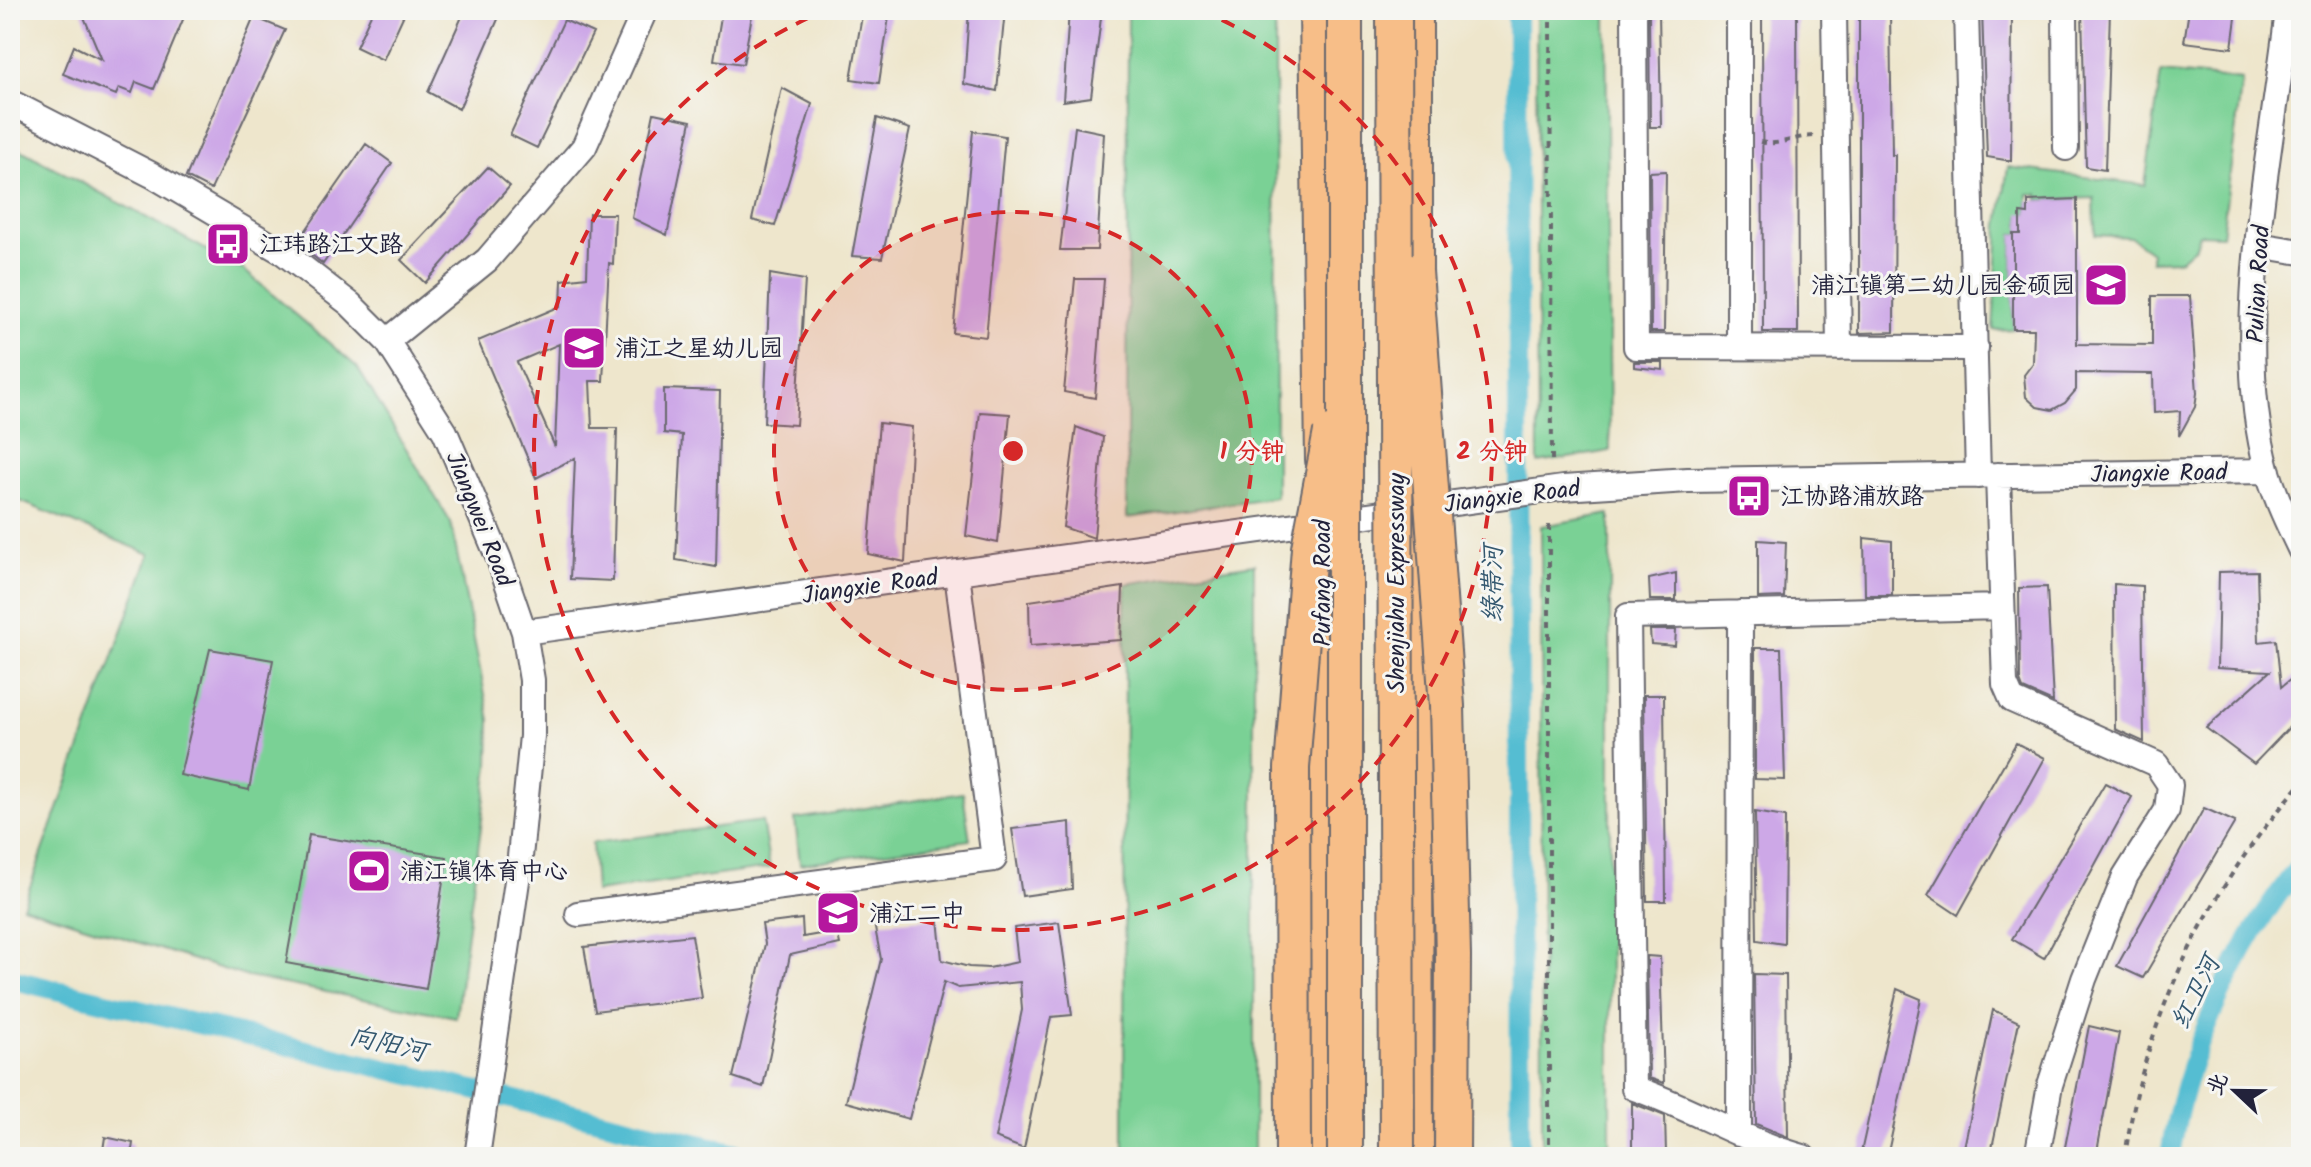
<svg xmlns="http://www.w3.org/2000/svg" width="2311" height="1167" viewBox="0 0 2311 1167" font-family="Kalam,'LXGW WenKai TC',sans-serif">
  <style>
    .green { fill: #7ad195; stroke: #4e7a68; stroke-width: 2 }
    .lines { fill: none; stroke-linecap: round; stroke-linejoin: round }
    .canal { stroke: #55bdd2; stroke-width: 20 }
    .building { fill: #cda8e7; fill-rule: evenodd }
    .minor-casing { stroke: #69676e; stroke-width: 28 }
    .major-casing { stroke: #69676e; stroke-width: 34 }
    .path { stroke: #69676e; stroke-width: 4; stroke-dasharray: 6 6; stroke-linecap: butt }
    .minor { stroke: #fff; stroke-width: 24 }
    .major { stroke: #f7be88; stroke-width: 30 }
    .highway-bridge-casing { stroke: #69676e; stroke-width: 38; stroke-linecap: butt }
    .highway-bridge { stroke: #f7be88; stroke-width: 34 }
    .ring { fill: none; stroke: #d62828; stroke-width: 4; stroke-dasharray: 14 10 }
    .labels { text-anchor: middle; stroke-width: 6; stroke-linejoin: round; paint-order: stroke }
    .poi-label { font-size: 24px; fill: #22223b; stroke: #f6f6f2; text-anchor: start }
    .street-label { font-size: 24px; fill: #22223b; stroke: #f6f6f2 }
    .water-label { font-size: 26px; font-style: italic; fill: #345870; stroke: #f6f6f2 }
    .centre { fill: #d62828; stroke: #f6f6f2; stroke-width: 4 }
    .ring-label { font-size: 24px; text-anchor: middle; font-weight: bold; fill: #d62828; stroke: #f6f6f2; stroke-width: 6; stroke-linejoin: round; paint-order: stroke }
  </style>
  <rect width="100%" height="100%" fill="#f6f6f2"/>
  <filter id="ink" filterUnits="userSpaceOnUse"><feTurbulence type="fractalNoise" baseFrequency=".0125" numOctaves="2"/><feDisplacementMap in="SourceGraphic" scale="16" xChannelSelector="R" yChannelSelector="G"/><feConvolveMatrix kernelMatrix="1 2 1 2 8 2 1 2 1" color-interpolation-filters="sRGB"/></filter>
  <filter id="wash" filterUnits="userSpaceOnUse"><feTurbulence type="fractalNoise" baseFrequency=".006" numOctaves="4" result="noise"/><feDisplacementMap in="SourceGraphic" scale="32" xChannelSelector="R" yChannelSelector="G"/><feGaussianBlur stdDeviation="1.8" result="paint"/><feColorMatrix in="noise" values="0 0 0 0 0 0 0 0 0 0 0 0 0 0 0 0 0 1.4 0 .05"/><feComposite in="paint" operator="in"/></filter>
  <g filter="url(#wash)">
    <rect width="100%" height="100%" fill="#eee6cc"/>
    <path class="green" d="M1128,10h147l1,487 -149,21z
      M1536,10h70l4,441 -72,12z
      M2161,72l81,8 -20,155 -23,-1 -5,14 -14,12 -29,1v-9l-21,-15 -35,-2 -1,-37 -56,2v-6h-10v20h-8v20h-7v95l-20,1 6,-106 9,-57 137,18z
      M10,144l234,126 113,97 94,156 39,197 -1,46 -33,251 -208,-40 -225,-71 127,-352 -140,-57z
      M1610,514v643h-68l-1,-631z
      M1254,564v593h-130l1,-573z
      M963,793l7,47 -170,24 -5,-45z
      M762,821l8,47 -175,24 -3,-49z"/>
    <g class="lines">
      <path class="canal" d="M1517,10l3,1147
        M10,979l743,178
        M2170,1157c14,-102 67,-213 131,-293"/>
    </g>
    <g id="blocks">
      <path class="building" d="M81,10h106l-33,79 -18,-7 -4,11 -13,-5 -3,7 -53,-21 11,-28 28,14z
        M373,10h33l-23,50 -27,-13z
        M465,10h37l-43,99 -31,-17z
        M722,10h31l-10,54 -29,-4z
        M863,10h27l-11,73 -28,-4z
        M969,10h36l-8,81 -33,-7z
        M1069,10h33l-11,87 -28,4z
        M1649,10h10l2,117h-11z
        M1762,10h35l1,322h-35z
        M1859,10h31l2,145h3l-1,177 -35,1z
        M1982,10h30l-1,151 -24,-4z
        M2082,10h28l-5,160 -19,-3z
        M2189,10h48l-5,38 -48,-6z
        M254,17l31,13 -74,160 -25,-13z
        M564,20l29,13 -56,115 -27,-13z
        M782,88l30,16 -37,122 -23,-6z
        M654,113l37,8 -24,114 -35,-17z
        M877,118l33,11 -28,129 -30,-2z
        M1075,127l29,6 -7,117h-37z
        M973,131l32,5 -19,201 -33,-4z
        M366,144l26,19 -69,101 -26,-21z
        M488,167l22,19 -85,97 -24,-23z
        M1666,171l-2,161h-13l-1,-160z
        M2077,199v145l75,1v-49h38l7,97 -2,14 -16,29 1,-25 -26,2 -1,-39 -77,-1v17l-11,13 -13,7 -15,-3 -11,-10 -2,-22 9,-12 1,-34h-21v-95h7v-21l8,1v-13z
        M589,214h26l-2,50 -4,-1 -6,118h-13l2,47h25l-4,153 -43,-2 5,-121 -39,20 -58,-137 83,-35 1,-26 25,-3zM559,344l-4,103 -38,-85z
        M770,274l35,6 -9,145 -32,-2z
        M1075,279h29l-9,119 -31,-6z
        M1634,362h29v8l-29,-3z
        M664,389l56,2 -4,176 -40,-7 6,-125 -18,-2z
        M980,412l30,2 -12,129 -32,-7z
        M879,423l33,4 -7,135 -37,-8z
        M1076,427l27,10 -9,101 -31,-11z
        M1864,538l28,3v54h-27z
        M1758,540l28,2 -2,55 -26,1z
        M2257,571l2,71 17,-2 5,47 20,-16v44l-47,49 -48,-36 64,-57 -53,-3 2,-96z
        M1676,573v27h-26l-1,-21z
        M2114,584l28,2 2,156 -29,-13z
        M1123,587l-2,53 -91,6 -1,-45z
        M2047,587l6,115 -30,-13 -3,-8 -1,-93z
        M1650,630h26l-1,16 -24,-2z
        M1755,648h26l4,132 -30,-1z
        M210,649l63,11 -24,130 -69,-15z
        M1644,695h20l2,206h-19z
        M2016,743l29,15 -87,157 -30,-20z
        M2105,783l27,14 -88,161 -32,-19z
        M2204,808l31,14 -92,156 -26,-12z
        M1755,812l30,5 -1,127 -27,-4z
        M1070,822l2,67 -50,7 -10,-67z
        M309,835l138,22 -21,132 -140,-26z
        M938,918l4,42 27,7 20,1 29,-6 -4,-34 45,-6 13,93 -21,2 -27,132 -29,-11 27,-128 -2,-28 -62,6 -14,-6 -35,137 -63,-17 35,-143 -7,-36z
        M802,919l1,18 34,-6 3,13 -50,11 -27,132 -30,-10 32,-133 -3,-20z
        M692,935l10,63 -107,13 -11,-64z
        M1647,956l13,1 4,126 -15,-5z
        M1754,974l32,1 2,162 -32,-13z
        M1897,989l24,10 -34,158h-27z
        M1993,1010l26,12 -29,135h-28z
        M2089,1026l30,7 -23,124h-33z
        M1632,1103l33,13 1,38 -34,-1z
        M105,1137l28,6 -2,14h-29z"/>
    </g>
  </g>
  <g filter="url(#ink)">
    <use href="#blocks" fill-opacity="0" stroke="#69676e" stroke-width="2"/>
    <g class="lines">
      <g class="minor-casing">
        <path id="minor" d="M1634,10l2,337 340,1
          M1834,10l5,338
          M1966,10l12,466
          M2065,10l1,138
          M2288,10c-16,141 -59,325 -20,462 8,27 21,54 33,79
          M10,102l142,73 132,78 66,51 37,37 58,91 54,127 25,73 8,48v56l-13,131 -42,290
          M2258,245l43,7
          M387,341l100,-81 97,-113 61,-137
          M1739,347v-337
          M1998,475l7,209 7,16 144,64 14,21 -3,25 -42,67 -41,102 -34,106 -13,72
          M524,632l1039,-144 125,-8 580,-9
          M578,914l416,-55 -37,-285
          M1739,1134l1,-521
          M1803,1157c-59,-16 -111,-49 -169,-69l-6,-472 374,-9"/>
      </g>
      <g class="major-casing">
        <path id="major" d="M1315,10l6,450
          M1417,295v-285
          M1416,475l2,682
          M1322,1157v-601"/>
      </g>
      <path class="path" d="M1550,10l2,450
        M1760,142c20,5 36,-7 57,-6
        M1549,525v632
        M2125,1157c19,-139 83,-269 176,-373"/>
      <use href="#minor" class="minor"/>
      <use href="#major" class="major"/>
      <g class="highway-bridge-casing">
        <path id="highway-bridge" d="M1394,10l3,1147
          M1415,271l32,435 6,250 -1,201
          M1293,1157l-1,-389 17,-220 22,-116
          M1345,1157v-1147"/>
      </g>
      <use href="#highway-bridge" class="highway-bridge"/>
    </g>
  </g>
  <circle cx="1013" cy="451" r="239" fill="#d62828" fill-opacity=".12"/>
  <g class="ring">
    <circle cx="1013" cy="451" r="239"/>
    <path d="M1200 10A479 479 0 1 1 826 10"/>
  </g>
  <defs>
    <g id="bus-square" transform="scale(2.3)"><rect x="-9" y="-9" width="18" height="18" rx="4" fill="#b5179e" stroke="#f6f6f2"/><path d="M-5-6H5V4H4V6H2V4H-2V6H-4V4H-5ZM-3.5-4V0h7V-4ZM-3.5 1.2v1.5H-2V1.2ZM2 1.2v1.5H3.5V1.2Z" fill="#fff"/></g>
    <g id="school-square" transform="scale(2.3)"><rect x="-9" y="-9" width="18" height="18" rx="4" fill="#b5179e" stroke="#f6f6f2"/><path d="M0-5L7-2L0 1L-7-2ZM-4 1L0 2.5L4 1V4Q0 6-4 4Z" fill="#fff"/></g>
    <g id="stadium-square" transform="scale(2.3)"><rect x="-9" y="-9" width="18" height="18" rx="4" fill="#b5179e" stroke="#f6f6f2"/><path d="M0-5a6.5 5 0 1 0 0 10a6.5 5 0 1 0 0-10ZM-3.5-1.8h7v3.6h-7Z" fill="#fff"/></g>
  </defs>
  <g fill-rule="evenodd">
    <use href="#bus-square" x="228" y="244"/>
    <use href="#school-square" x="2106" y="285"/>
    <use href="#school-square" x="584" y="348"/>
    <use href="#bus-square" x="1749" y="496"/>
    <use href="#stadium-square" x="369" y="871"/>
    <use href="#school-square" x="838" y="913"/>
  </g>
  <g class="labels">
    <g class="poi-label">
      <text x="259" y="252">江玮路江文路</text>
      <text x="2075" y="293" text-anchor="end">浦江镇第二幼儿园金硕园</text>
      <text x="615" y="356">浦江之星幼儿园</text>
      <text x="1780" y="504">江协路浦放路</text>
      <text x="400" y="879">浦江镇体育中心</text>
      <text x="869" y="921">浦江二中</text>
    </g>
    <g class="street-label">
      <text transform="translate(2258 284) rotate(-87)" y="8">Pulian Road</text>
      <text transform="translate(2159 473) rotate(-1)" y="8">Jiangxie Road</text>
      <text transform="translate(1512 496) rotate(-7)" y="8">Jiangxie Road</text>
      <text transform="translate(480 519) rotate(68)" y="8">Jiangwei Road</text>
      <text transform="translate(1322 583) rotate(-90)" y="8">Pufang Road</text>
      <text transform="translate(1396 583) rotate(-90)" y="8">Shenjiahu Expressway</text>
      <text transform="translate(870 586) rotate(-8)" y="8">Jiangxie Road</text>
    </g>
    <g class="water-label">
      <text transform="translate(1492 584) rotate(-90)" y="9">绿带河</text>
      <text transform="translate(2195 992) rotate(-64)" y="9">红卫河</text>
      <text transform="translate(388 1043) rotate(13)" y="9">向阳河</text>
    </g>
  </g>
  <circle cx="1013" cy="451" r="12" class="centre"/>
  <g class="ring-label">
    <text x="1252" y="459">1 分钟</text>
    <text x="1492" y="459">2 分钟</text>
  </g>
  <rect width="2311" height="1167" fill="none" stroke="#f6f6f2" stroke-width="40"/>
  <g transform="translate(2235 1091) rotate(292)" stroke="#f6f6f2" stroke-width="6" paint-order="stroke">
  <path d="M0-6L14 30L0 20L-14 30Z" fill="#22223b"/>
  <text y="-12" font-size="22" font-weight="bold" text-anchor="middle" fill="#22223b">北</text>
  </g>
</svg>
